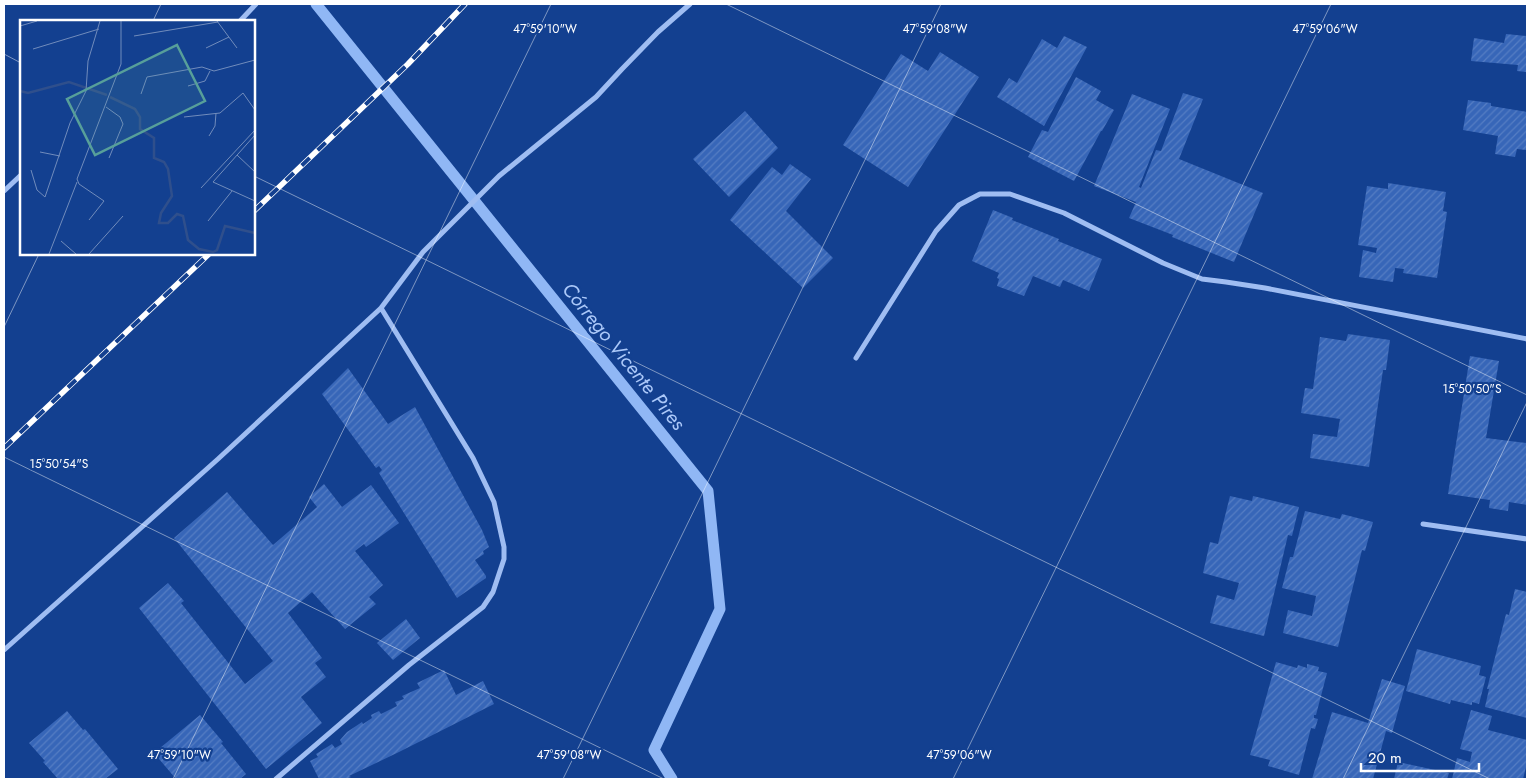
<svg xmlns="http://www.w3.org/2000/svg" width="1531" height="783" viewBox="0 0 1531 783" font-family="Jost,sans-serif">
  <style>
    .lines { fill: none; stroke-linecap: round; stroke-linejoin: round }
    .stream { stroke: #90b7f5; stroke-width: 11 }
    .building { fill: url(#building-hatch) }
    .street { stroke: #9fbdf2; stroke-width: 5 }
    .rail-casing { stroke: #fff; stroke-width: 5.5 }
    .rail { stroke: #134090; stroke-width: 4; stroke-dasharray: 11; stroke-linecap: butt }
    .ticks { fill: none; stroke: #fff; stroke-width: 1; stroke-opacity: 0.45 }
    .labels { text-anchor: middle; stroke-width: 4.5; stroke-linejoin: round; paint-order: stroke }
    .water-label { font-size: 20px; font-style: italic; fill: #abc8f9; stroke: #134090 }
    .inset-river { fill: none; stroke: #2f4f8c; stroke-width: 2.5 }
    .inset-road { fill: none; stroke: #718cbc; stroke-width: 1 }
    .view { fill: #579f9a; fill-opacity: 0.15; stroke: #579f9a; stroke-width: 2.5 }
    .inset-edge { fill: none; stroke: #fff; stroke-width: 2.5 }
    .ticks-label { font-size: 12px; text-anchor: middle; fill: #fff; stroke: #134090; stroke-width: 4.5; stroke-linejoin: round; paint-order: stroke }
  </style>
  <defs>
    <pattern id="building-hatch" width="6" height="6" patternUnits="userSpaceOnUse" patternTransform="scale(1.25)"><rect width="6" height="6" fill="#3766b8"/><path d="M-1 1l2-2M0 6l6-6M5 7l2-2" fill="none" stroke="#557dc3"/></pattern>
  </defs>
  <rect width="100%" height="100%" fill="#134090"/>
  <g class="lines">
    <path class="stream" d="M316,4l392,487 12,118 -66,141 18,29"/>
  </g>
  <path class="building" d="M1506,34l21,2v36l-10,-1 1,-6 -47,-4 3,-23 30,5z
    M1064,36l23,11 -43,79 -47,-29 12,-19 8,5 25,-44 15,9z
    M940,52l39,25 -71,110 -65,-42 58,-91 27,17z
    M1076,77l25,14 -5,9 18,10 -12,21h-1l-27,50 -46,-24 14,-27 6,2z
    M1183,93l20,6 -24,60 84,34 -29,69 -62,-25 1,-2 -44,-17 7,-16 -42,-16 38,-92 38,15 -31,78 2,1 15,-38 5,1z
    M1468,100l23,3v3l36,6v38l-10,-1 -2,8 -20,-3 3,-18 -35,-6z
    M745,111l33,37 -49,49 -36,-38z
    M790,164l21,15 -25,32 47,47 -30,30 -73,-68 42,-53 10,8z
    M1388,183l58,9 -3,19 4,1 -10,66 -34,-5 1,-4 -9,-1 -2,14 -34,-5 4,-27 13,3 1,-5 -19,-3 9,-59 21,3z
    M993,210l20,8 -1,2 47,19 -1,2 44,18 -13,32 -26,-11 -3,7 -27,-11 -9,20 -27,-10 2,-7 -2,-1 2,-5 -27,-12z
    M1348,334l42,6 -4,30h-3l-14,97 -59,-9 3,-24 24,3 3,-18 -39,-6 4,-25 8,1 7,-52 26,4z
    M1470,356l29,5 -13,77 41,5v62l-18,-3 -1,9 -19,-3 1,-8 -42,-6z
    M348,368l40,56 27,-17 67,123 7,17 -6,4 1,3 -9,6 11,16v2l-29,20 -78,-125 3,-3 -3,-4 -3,2 -54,-74z
    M324,484l18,23 29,-22 28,38 -33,24 -2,-3 -9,7 28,34 -14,12 7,7 -31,25 -33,-37 -24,21 34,45 -7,5 11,14 -25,20 21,26 -56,46 -127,-161 29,-25 16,18 -3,2 64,81 28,-23 -99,-123 53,-46 46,53 44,-38 -8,-10z
    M1230,496l22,5 1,-5 46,11 -7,29 -4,-1 -24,101 -54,-13 7,-28 17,5 5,-17 -36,-10 7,-31 8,2z
    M1305,511l35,8 2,-5 31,8 -8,29 -3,-1 -24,97 -55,-14 5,-23 24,6 4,-20 -34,-8 8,-31h3z
    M1515,589l12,3v126l-42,-11 4,-18h-2l19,-75 3,1z
    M406,619l14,19 -27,22 -16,-17z
    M1417,649l64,17 -2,9 7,2 -7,27 -7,-2v3l-21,-5 -1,4 -44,-13z
    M1276,662l21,6 1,-3 9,3v-4l12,3 -1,4 9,2 -11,42h-2v3l4,1 -3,10 -4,-1 -12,47 -31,-9 2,-6 -20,-5z
    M444,670l12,25 27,-14 11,23 -95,48 -50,24 2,1 -5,2h-27l-9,-18 8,-4 -2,-3 16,-10 3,4 7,-4 -2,-4 7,-8 15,-10 1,2 9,-6 -1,-3 8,-4 2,3 16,-8 -2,-4 9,-3 -2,-3 18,-8 -3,-5z
    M1382,679l23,7 -13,47 -6,-2 -13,48h-61l20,-67 36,11z
    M1471,710l21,6 -4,14 39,10v23l-4,16h-71l5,-21 13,4 2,-10 -12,-3z
    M67,711l16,19 2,-1 33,40 -13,10h-47l-15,-17 2,-1 -16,-18z
    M200,715l23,27 -2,1 25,31 -6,5h-64l-22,-26z
    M1398,762l51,11 -2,6h-53z"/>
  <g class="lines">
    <path class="street" d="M240,21l16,-17
      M4,191l17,-16
      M856,358l80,-127 23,-26 21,-11h30l54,19 99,50 39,16 24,3 39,6 262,51
      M1423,524l104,15
      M4,650l214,-191 163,-151 42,-56 76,-76 97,-79 26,-28 36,-37 32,-28
      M276,779l133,-114 74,-58 10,-15 11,-33v-12l-10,-45 -21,-44 -92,-150"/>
    <g class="rail-casing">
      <path id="rail" d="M254,211l154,-147 57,-60
        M4,448l205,-194"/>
    </g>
    <use href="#rail" class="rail"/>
  </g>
  <path class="ticks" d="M726,4l801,391M153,21l8,-17M4,54l17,9M254,176l1236,603M4,327l35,-73M4,457l660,322M173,779l378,-775M563,779l378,-775M953,779l378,-775M1343,779l184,-377"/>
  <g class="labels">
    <g class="water-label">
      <text transform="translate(624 356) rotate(51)" y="7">Córrego Vicente Pires</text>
    </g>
  </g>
  <g transform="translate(20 20)">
    <rect width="235" height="235" fill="#134090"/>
    <path class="inset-river" d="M0,71l8,2 41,-11 38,13M90,77l25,12 5,8v12l14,9v20l10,4 4,7 4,27 -11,17 -2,10h9l9,-9 6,2 5,24 11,9 14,3 4,-2 8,-24 30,7"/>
    <path class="inset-road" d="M197,1l20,27M0,6l17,-5M114,16l84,-14M186,28l23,-11M13,29l66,-20M168,66l17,-5 5,-10M121,74l6,-17 55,-10 12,4 41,-11M86,87l14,10 3,7 -14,34M164,97l36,-4 23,-20 12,17M235,115l-42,47 42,19M189,116l6,-10 1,-13M20,132l20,4M217,135l18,17M11,150l6,20 8,7 25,-74 16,-32 2,-30 12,-40M181,168l54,-58M69,200l15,-19 -25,-17 -2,-5 44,-115v-43M188,201l24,-30M41,221l15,13M29,234l28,-72M69,234l34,-38"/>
    <path class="view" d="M157,25l28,56 -110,54 -28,-56z"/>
    <rect width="235" height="235" class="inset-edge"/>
  </g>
  <g class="ticks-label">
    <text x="545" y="33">47°59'10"W</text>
    <text x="935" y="33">47°59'08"W</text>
    <text x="1325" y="33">47°59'06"W</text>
    <text x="1472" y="393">15°50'50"S</text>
    <text x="59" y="468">15°50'54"S</text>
    <text x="179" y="759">47°59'10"W</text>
    <text x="569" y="759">47°59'08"W</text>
    <text x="959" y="759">47°59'06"W</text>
  </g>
  <rect width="1531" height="783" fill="none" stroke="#ffffff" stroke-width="10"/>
  <path d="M1361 763v8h118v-8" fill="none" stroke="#ffffff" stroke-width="2.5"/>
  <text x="1368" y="763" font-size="15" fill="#ffffff" stroke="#134090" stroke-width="4" paint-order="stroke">20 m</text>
</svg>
